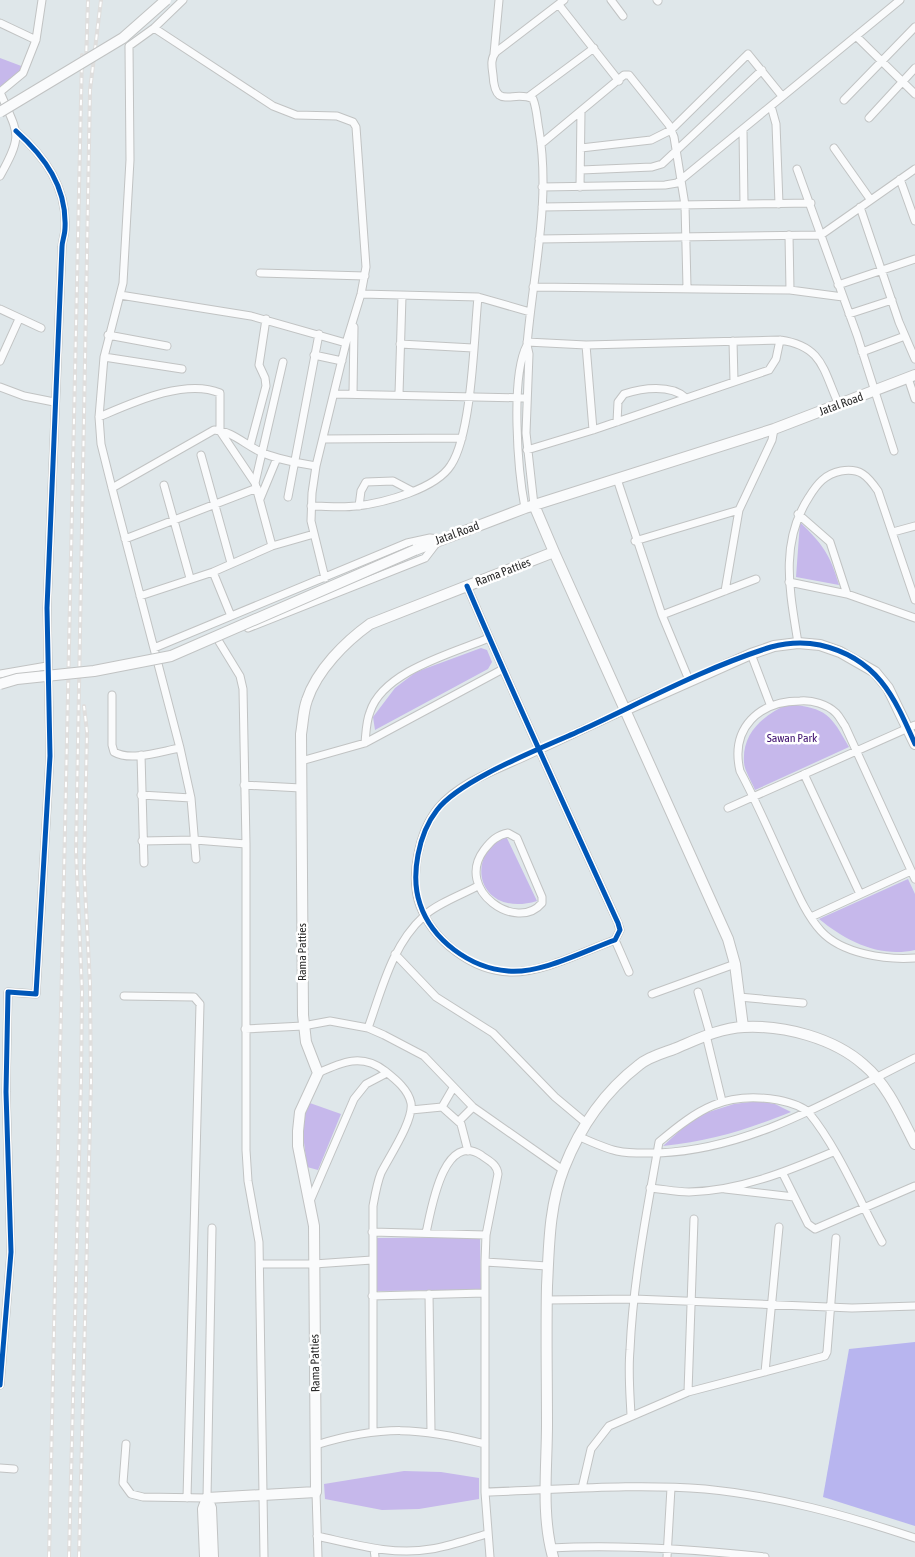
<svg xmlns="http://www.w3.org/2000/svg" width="915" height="1557" viewBox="0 0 915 1557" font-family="'Asap Condensed',sans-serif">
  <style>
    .grass { fill: #c6b8eb }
    .pitch { fill: #b8b5ef }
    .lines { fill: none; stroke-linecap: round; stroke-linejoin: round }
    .street-casing { stroke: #c1c3c3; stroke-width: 9 }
    .secondary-casing { stroke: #c1c3c3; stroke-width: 12 }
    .street { stroke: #fafbfc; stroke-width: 7 }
    .secondary { stroke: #fafbfc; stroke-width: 10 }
    .rail-casing { stroke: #dfdedd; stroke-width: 4 }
    .rail { stroke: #fff; stroke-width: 2; stroke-dasharray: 5.5; stroke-linecap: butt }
    .secondary-bridge-casing { stroke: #c1c3c3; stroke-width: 12; stroke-linecap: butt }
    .secondary-bridge { stroke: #fafbfc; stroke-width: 10 }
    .cycleway-casing { stroke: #fff; stroke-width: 8 }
    .cycleway { stroke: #0057b8; stroke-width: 5 }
    .labels { text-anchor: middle; stroke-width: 5; stroke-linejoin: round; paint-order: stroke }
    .street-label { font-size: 12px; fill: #2b2b2b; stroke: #fff }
    .park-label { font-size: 12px; fill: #401270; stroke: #fff }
  </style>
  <rect width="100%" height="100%" fill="#dfe7ea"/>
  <path class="grass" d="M0,58l24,9 -3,13 -21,13z
    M800,522c23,23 30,32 39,63l-43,-8z
    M481,648l6,2 5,12 -4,7 -113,61 -2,-13 22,-29 21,-16z
    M788,704c39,4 43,11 61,43l-94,43c-3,-8 -11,-20 -11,-28 -2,-30 20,-47 44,-58z
    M505,834l32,67c-55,17 -76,-40 -32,-67z
    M908,879l7,15v56c-36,8 -69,-9 -96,-31z
    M758,1101l17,3 16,8c-45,18 -79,29 -128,34l33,-30 38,-12z
    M307,1102l34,12 -23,56 -11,-3 -5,-41z
    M480,1237l1,53 -104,1 -1,-53z
    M404,1471l37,1 38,6v21l-60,10 -37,1 -57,-11 -1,-15z"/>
  <path class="pitch" d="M915,1342v184l-92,-29 26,-148z"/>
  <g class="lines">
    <g class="street-casing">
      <path id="street" d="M183,0l-29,28 -25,18 1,114 -7,123 -19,74 -5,60 2,27 11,44 68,260 11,50 5,61
        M611,0l12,16
        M657,0l1,1
        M559,5l60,76
        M0,23l36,17
        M154,28l119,78 23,9 41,1 16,6 3,5 10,140 -5,27 -15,49 -30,123 -4,27 -1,28 14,57
        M856,36l59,58
        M494,54l5,-54
        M0,92l23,-19 13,-33 6,-40
        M0,92c18,43 24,41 0,84
        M528,97l66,-49
        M844,100l71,-73
        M771,106l5,18 3,80
        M869,118l46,-50
        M743,129l1,75
        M541,144l83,-69h5l40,50 5,12 11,68 2,82
        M581,148l70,-8 20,-10 77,-76 34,42
        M834,148l36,51
        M797,169l60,166 37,116
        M581,170l71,-3 10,-3 100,-94
        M900,179l15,42
        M542,187l123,-2 12,-2 223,-183
        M580,187l1,-76
        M542,207l269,-4
        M860,207l39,115 16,37
        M789,235l1,55
        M539,239l282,-4 94,-66
        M260,273l105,3
        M838,285l77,-26
        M533,287l257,3 53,7
        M361,294l117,3 52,15
        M120,295l131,21 95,27
        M0,309l41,19
        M849,314l43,-14
        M108,335l59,11
        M733,341l1,40
        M527,342l59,3 194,-5c43,6 43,30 59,65
        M400,344l73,4
        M586,345l7,85
        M862,352l43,-16
        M314,355l28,6
        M104,357l78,12
        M0,361l19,-42
        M908,378l7,21
        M0,387l24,9 30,6
        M334,394l193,4
        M353,394l1,-67
        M399,394l3,-98
        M99,417c33,-14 86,-39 121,-24v38l35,52 17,63
        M617,422l1,-20 6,-8c18,-6 47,-10 62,4
        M323,439l139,-1
        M250,446l16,-60 -1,-8 -6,-13 7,-46
        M527,450l66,-20 176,-60 7,-11 4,-19
        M201,455l30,108
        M617,479l45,136 27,65
        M255,483l28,-121
        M164,485l26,93
        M112,488l102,-58c19,1 32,16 49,23 17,7 35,10 53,13
        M288,497l31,-163
        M260,499l17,-41
        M534,505l-8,-72 3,-79 -2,-9c6,-71 24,-145 12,-215 -2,-10 -2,-21 -6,-31 -20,-10 -38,13 -40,-24 -1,-8 -3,-16 3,-23l68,-52
        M311,506c15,0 30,2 45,0 28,-3 80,-17 95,-41 21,-32 23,-128 27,-168
        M359,506l2,-15 5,-9 27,-1 19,10
        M525,508c-7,-36 -15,-131 2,-163
        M798,514l32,28 17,52
        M893,532l22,-6
        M125,539l132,-51
        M635,541l104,-31 33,-70 2,-11
        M213,572l18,44
        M789,582l58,12 68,24
        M467,586c48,113 100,225 151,337l2,7 -5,10c-31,11 -72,33 -105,32 -38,-1 -76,-31 -90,-66 -11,-29 -1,-75 18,-98 21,-25 55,-37 84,-50 34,-16 69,-32 103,-48
        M725,591l14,-81
        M140,596l73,-24 59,-26 42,-12
        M662,615l94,-36
        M248,628l177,-70 13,-17
        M218,640l22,36 3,13 3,155v306l2,31 11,61 5,315
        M798,643c-8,-51 -19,-100 11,-146 8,-13 16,-23 32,-26 19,-3 26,4 37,20l37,109
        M154,648l253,-105 23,-5 10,1
        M751,654l19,50
        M0,674l47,-8
        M112,695v50l2,7c17,10 48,-1 66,-4
        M365,743c1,-10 1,-21 5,-31 13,-41 83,-59 119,-74
        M141,755l3,108
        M301,761l64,-18 138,-74
        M804,774l56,120
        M244,785l57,3
        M141,795l50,3
        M728,808l187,-83
        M508,833l9,5 25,59v6c-25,30 -88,-13 -58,-53 7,-9 13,-15 24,-17z
        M142,841l53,-1 51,4
        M915,879l-70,-153c-3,-4 -5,-9 -9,-13 -9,-9 -24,-13 -36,-12 -41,0 -70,27 -60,70 16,30 30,62 44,93 11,23 20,48 37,67 21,23 65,29 94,27
        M811,917l100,-46
        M615,940l14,32
        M395,954l41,43 57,36 62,64 31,26
        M698,992l12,42
        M652,994l83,-30
        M124,996l70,1 6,7 -13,494
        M739,997l64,6
        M368,1028c14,-39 24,-83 56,-112 12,-12 39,-22 54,-30
        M245,1029l58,-3 27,-5 38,7 16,7 40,21 49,51 90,63
        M706,1035l16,66
        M318,1073c24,-11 44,-20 67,-2 10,8 23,18 26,32 3,17 -22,54 -30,70 -4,10 -6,22 -8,33v224
        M453,1088l-11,19 19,17 7,27
        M411,1110l31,-3
        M459,1121l14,-14
        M578,1136c13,6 26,12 39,15 14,3 29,2 42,2 93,-4 175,-55 256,-95
        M783,1174l25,50 7,5 100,-43
        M650,1188c13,1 26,4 39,4 50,-1 99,-21 144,-40
        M725,1189l69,8
        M310,1201l44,-102 12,-15 21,-11
        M372,1232l114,3
        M426,1233c5,-22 17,-102 55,-78 8,6 16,9 17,19l-12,61 -1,27v230l5,65
        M485,1262l62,4
        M260,1264h54l58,-4
        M429,1294l2,137
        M372,1296l113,-3
        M547,1300l87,-1 218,9 63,-2
        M765,1372l14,-145
        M0,1385l11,-133 -5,-160 2,-100 28,2 14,-238 -3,-148 15,-361c0,-6 3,-12 3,-19 2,-41 -20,-71 -49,-97
        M688,1392l6,-173
        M631,1415c-1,-21 -3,-43 -1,-65 3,-70 17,-139 29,-208 39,-33 66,-51 119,-42 10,2 24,6 31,13 29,35 51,89 73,129
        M126,1444l-3,39 8,11 12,3 64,1 5,-270
        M316,1445c65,-20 104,-18 169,-1
        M0,1468l14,1
        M582,1488l9,-39 18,-23 79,-34 137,-36 2,-4 9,-114
        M316,1492l2,65
        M485,1492c73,-2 147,-9 220,-3 72,7 141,26 210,49
        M317,1536c37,8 76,20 114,13 19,-3 38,-10 56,-15
        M550,1548c73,-4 143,1 215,9
        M374,1549l1,8
        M667,1557l4,-69"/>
    </g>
    <g class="secondary-casing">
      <path id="secondary" d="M534,505l20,47 174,387 7,25 8,63
        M415,550l110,-42 249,-79 141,-54
        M625,710l126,-56 23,-8 24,-3 22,2 20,7 35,20 13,16 27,56
        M207,1498l109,-6 -2,-266 -16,-80v-15l2,-19 18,-39 -12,-31 -3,-27 -2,-281c2,-11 2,-23 6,-34 10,-30 38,-58 63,-76l184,-72
        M207,1498l4,10 2,49
        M205,1557l-2,-48 4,-11
        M553,1557c-12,-42 -6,-89 -6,-133 0,-46 -1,-92 0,-138 2,-40 2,-80 17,-118 16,-41 40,-76 75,-103 9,-8 24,-12 35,-16 22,-9 45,-21 70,-22 40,-2 90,11 120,38 24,20 37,52 51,79"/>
    </g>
    <use href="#street" class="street"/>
    <use href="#secondary" class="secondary"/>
    <g class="rail-casing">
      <path id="rail" d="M86,62l2,-62
        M49,1557l33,-1502
        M69,1557l12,-476 1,-90 -6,-140 14,-761 11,-90
        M79,1557l12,-475 -1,-98 -6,-115 3,-137 -3,-26"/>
    </g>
    <use href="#rail" class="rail"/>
    <g class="secondary-bridge-casing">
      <path id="secondary-bridge" d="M0,112l123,-74 43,-38
        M0,684l17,-5 77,-8 77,-15 244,-106"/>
    </g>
    <use href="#secondary-bridge" class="secondary-bridge"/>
    <g class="cycleway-casing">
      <path id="cycleway" d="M467,586c48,113 100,225 151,337l2,7 -5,10c-31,11 -74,34 -107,31 -38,-3 -76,-31 -88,-67 -10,-29 -1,-71 17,-94 24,-32 111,-64 149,-82 60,-28 121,-61 185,-81 15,-4 34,-5 49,-2 57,13 74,51 95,99
        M0,1385l11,-133 -5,-160 2,-100 28,2 14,-238 -3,-148 15,-361c0,-6 3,-12 3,-19 2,-41 -20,-71 -49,-97"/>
    </g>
    <use href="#cycleway" class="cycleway"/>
  </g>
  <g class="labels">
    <g class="street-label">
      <text transform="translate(841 404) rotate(-20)" y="4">Jatal Road</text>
      <text transform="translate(457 533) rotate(-20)" y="4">Jatal Road</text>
      <text transform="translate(503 572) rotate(-21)" y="4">Rama Patties</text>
      <text transform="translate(302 952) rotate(-90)" y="4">Rama Patties</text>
      <text transform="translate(315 1363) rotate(-91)" y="4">Rama Patties</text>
    </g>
    <g class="park-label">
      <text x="792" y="742">Sawan Park</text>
    </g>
  </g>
</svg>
